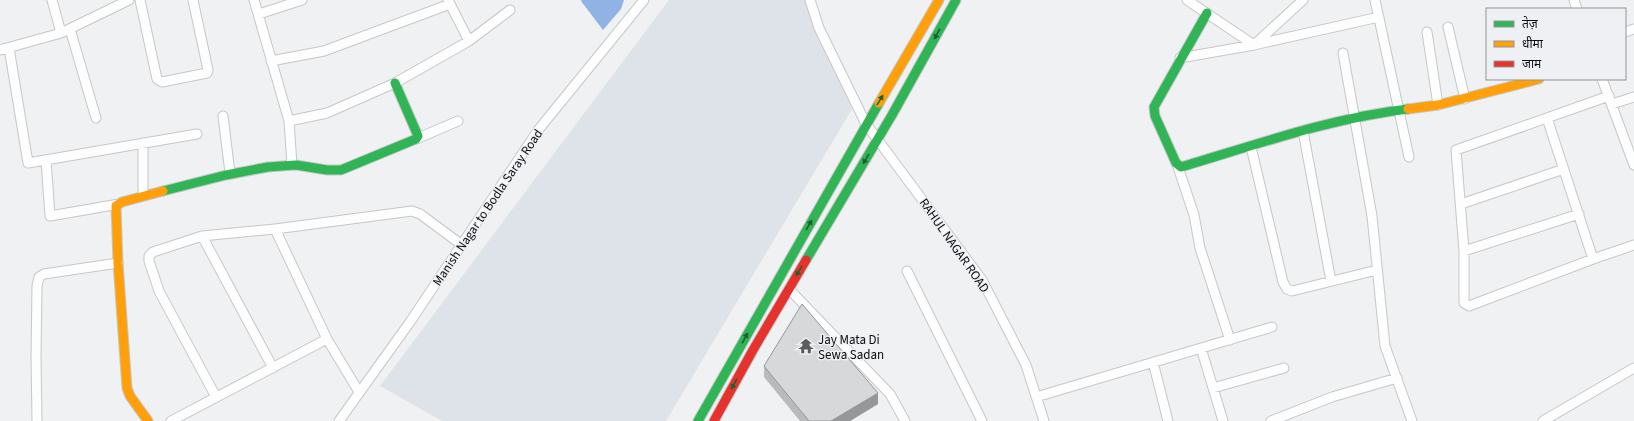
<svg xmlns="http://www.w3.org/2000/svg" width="1634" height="421" viewBox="0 0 1634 421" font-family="'Source Sans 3','Noto Sans Devanagari',sans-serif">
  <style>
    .built { fill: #dee3e9 }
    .water { fill: #91b2e5 }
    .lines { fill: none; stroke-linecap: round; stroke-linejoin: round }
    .street-casing { stroke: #c5c7c8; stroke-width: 11 }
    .fast-casing { stroke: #c5c7c8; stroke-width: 11 }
    .slow-casing { stroke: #c5c7c8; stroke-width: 11 }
    .jam-casing { stroke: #c5c7c8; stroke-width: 11 }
    .street { stroke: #fdfdfd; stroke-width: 9 }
    .fast { stroke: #30b455; stroke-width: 9 }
    .slow { stroke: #ff9f0a; stroke-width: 9 }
    .jam { stroke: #e5322d; stroke-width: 9 }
    .wall { fill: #b8babb }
    .shaded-wall { fill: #969798 }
    .building { fill: #d6d8d9; stroke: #969798 }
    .oneway { fill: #1e6032 }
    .labels { text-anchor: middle; stroke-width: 3; stroke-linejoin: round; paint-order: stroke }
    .street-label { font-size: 13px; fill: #0c0c0e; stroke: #eef0f4 }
    .poi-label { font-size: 13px; fill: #0c0c0e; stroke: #eef0f4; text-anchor: start }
  </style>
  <rect width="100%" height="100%" fill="#eff1f3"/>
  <path class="built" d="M669,0h141l42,109 -186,312h-224l-62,-35z"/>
  <path class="water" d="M582,0h42l-3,9 -18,21 -22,-29z"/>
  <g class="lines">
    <g class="street-casing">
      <path id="street" d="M52,0l9,33 68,-33
        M140,0l17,79 5,3 45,-9 1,-3 -15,-70
        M254,0l35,121 38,-8 68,-30 74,-42 41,-31
        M448,0l21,41
        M810,0l9,28 47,96 116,156 44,85 18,56
        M1187,0l67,45 49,-45
        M1375,0l34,157
        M1574,0l3,9
        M259,14l43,-14
        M1448,27l17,72
        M70,29l26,89
        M1427,32l11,73
        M1625,32l9,-3
        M9,48l19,115 169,-29
        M0,50l61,-17
        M1343,53l29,163 13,130 27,75
        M1180,58l74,-13 125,-28
        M271,61l53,-10 126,-47
        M1602,79l32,86
        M1609,96l-153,54 8,101v52l5,3 124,-47 41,-14
        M1612,104l22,-7
        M223,116l7,57
        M1547,118l46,141
        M289,121l3,44
        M1303,131l28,150
        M416,139l42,-18
        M143,143v53
        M1251,147l32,135 4,7 5,2 85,-21
        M46,160l4,56 69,-12
        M1177,164l17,51 6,33 30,92
        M1461,204l103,-35
        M275,229l52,110 32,53
        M202,236l71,132
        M1464,251l115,-37
        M907,271l75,150
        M789,289l101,105 15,27
        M1201,348l22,73
        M1153,362l15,59
        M1213,388l71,-20
        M216,397l-57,-106 -10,-30v-5l4,-4 49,-16 73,-7 137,-18 8,3 42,31
        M1036,397l236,-70
        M37,421l-1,-64 1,-71 2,-9 5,-3 74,-11
        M171,421l156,-82
        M339,421l71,-99 129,-193 105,-129
        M1271,421l61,-24 65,-19
        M1543,421l91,-53"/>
    </g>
    <g class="fast-casing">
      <path id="fast" d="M1207,13l-53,94 1,9 21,47 5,4c74,-22 150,-49 227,-58
        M163,191l63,-16 42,-8 28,-2 31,5h14l75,-31 2,-3 -23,-53
        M806,260l86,-145 64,-115
        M698,421l181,-318"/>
    </g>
    <g class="slow-casing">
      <path id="slow" d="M879,103l60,-103
        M1408,109l30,-4 101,-26
        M148,421l-18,-25 -3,-8 -9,-125 -2,-57 6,-4 41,-11"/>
    </g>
    <g class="jam-casing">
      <path id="jam" d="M714,421l39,-71 53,-90"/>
    </g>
    <use href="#street" class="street"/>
    <use href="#fast" class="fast"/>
    <use href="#slow" class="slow"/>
    <use href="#jam" class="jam"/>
  </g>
  <path class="wall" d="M764,366l114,38 -28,17h-50l-36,-44z"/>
  <path class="shaded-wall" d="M878,393v11l-28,17h-19z"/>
  <path class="building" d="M802,304l76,89 -47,28h-22l-45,-55z"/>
  <defs><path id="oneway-solid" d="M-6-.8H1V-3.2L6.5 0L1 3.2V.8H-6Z"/></defs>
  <g class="oneway">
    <use href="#oneway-solid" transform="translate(937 34) rotate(119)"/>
    <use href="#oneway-solid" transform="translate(880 100) rotate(-59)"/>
    <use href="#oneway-solid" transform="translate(866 159) rotate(121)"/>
    <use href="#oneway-solid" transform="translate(809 225) rotate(-60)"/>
    <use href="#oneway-solid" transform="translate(799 271) rotate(121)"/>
    <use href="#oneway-solid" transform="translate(745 338) rotate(-61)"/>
    <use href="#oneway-solid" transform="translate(734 384) rotate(119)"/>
  </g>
  <defs>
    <g id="temple-bare" transform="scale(1.2)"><path d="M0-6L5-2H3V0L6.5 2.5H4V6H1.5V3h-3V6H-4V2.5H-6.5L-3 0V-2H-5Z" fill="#5b5c5e" stroke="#eef0f4" stroke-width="2.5" paint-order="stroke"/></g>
  </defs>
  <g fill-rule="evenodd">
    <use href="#temple-bare" x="806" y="346"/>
  </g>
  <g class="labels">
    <g class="street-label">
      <text transform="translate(487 207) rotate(-56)" y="5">Manish Nagar to Bodla Saray Road</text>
      <text transform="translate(955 245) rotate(55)" y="5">RAHUL NAGAR ROAD</text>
    </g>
    <g class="poi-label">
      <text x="818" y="344">Jay Mata Di<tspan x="818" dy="15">Sewa Sadan</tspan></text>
    </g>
  </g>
  <rect x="1486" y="8" width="140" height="72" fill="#eef0f4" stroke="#949598"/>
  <rect x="1494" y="21" width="20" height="6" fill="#30b455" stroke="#949598"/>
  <text x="1522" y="28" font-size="12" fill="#0c0c0e">तेज़</text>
  <rect x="1494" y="41" width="20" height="6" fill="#ff9f0a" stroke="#949598"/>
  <text x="1522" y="48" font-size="12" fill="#0c0c0e">धीमा</text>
  <rect x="1494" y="61" width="20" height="6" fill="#e5322d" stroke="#949598"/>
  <text x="1522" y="68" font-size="12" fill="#0c0c0e">जाम</text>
</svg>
